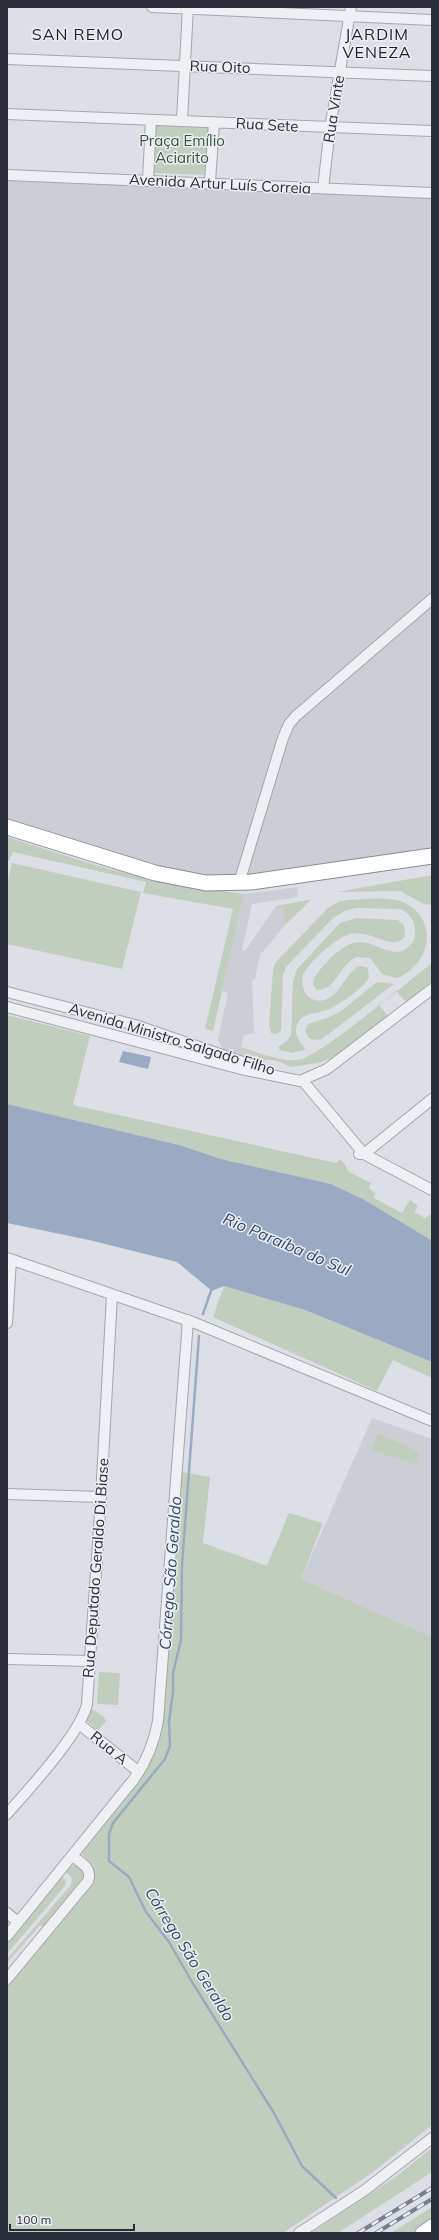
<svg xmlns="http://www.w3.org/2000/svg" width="439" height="2240" viewBox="0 0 439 2240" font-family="Mulish,sans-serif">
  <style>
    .built { fill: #cbced5 }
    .green { fill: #c1cebe }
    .water { fill: #9aaac2 }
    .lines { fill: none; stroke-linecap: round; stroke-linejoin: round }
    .stream { stroke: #9aaac2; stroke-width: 2.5 }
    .minor-casing { stroke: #a2a6ae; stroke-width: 12 }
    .major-casing { stroke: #9da3af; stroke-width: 15 }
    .highway-casing { stroke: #858c9a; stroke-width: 17 }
    .minor { stroke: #eef0f4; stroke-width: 10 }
    .major { stroke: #fff; stroke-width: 13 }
    .highway { stroke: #fff; stroke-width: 15 }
    .rail-casing { stroke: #777e8c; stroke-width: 4 }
    .rail { stroke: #ebeef3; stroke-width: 2.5; stroke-dasharray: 8; stroke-linecap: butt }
    .labels { text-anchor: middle; stroke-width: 3; stroke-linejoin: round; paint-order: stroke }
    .street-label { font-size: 15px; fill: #282d39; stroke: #ebeef3 }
    .park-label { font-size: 15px; fill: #3a5436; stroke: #ebeef3 }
    .neighbourhood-label { font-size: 16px; letter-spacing: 1px; fill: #1a1e2a; stroke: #ebeef3 }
    .water-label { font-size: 16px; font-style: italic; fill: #364969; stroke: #ebeef3 }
  </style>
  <rect width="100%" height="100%" fill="#dcdfe5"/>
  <path class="built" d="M7,181l425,15v653l-171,26 -46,3 -53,-10 -155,-49z
    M297,887l1,10 -46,7 -10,46 3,1 31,-45 9,6 -3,9 4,3 -26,31 -5,24 -3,1 2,53 -10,2 -4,14 16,6 -3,8 -30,-13 -5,-10 10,-47 -6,-2 22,-97z
    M372,1418l60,21v198l-131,-58z"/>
  <path class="green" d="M156,124l53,2 -1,49 -54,-2z
    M7,837l88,28 70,18 79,11 -31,137 -8,-2 28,-120 -90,-16 3,-11 -133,-30 -6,12z
    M12,863l129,29 -19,77 -115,-25v-59z
    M432,875v30l-8,-1 -24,-13 -63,1z
    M312,899l-26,25 -4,-3 3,-9 -9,-6z
    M350,900c16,-1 40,-4 55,3 29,14 28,50 4,68 -4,3 -8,6 -13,7l-14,-4 -12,-16 -13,-1c-17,6 -21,34 -40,33l-4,-5 1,-7c9,-13 24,-30 39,-35 21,-6 40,21 57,2 6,-6 6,-13 4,-21 -2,-7 -7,-12 -14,-15l-44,-1 -11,3 -13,8 -46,48 -3,9 -2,54 -4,4 -6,-1 -2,-7 4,-57 3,-7 52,-54 12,-7z
    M356,918l42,2 6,5 1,11c-12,17 -34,-7 -54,-2 -14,3 -40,26 -47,39 -4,9 -1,19 6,25 24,12 32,-20 47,-31l5,-1 6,2 1,10c-7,11 -27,25 -40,31 -12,6 -32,2 -33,22 0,9 7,13 9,19l-13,3 -12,-3 -2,-3 9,-6 4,-6 2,-54 4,-12 43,-46z
    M432,963v18l-26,21 -10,-11 -17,14 9,11 -53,41 -17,6 -27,4c-11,-5 -23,-11 -35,-4l2,-7 -18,-7 1,-2c15,5 41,15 57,13 20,-2 112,-80 134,-97z
    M377,982l17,2 -72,55 -8,1 -6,-3 -3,-7 3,-6 22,-7 11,-6z
    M7,1015l83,21 -17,69 263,58 5,-4 8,13 22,11 -2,5 6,5 -1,5 28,15 8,-13 8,6 -4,6 11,6 7,-5v26l-1,1 -68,-41 -32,-15 -110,-25 -42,-14 -172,-41z
    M224,1286l81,24 122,50 5,2v16l-39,-18 -16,31 -164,-74z
    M378,1433l41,19 -2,13 -46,-15z
    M182,1472l28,5 -7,66 64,23 22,-53 34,10 -22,56 131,58v488l-59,47 -90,61h-276v-247l86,-107v-13l-13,-14 67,-85 10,-21 6,-31z
    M99,1672l21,1 -2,32 -21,-1z
    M92,1709l12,8 2,4 -8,10 -12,-11z
    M71,1866c9,-2 13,3 14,12l-39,51 -6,-4 -33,38v-4l64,-74 1,-7 -6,-6z
    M62,1877l4,4 -1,5 -58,68v-11z
    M432,2148v24l-94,61h-27l83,-55z
    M432,2207v16l-14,10h-27z"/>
  <path class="water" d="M123,1051l28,6 -3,12 -29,-7z
    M7,1104l172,41 42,14 110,25 32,15 68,41 1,-1v123l-127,-52 -81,-24 -12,5 -35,-29 -88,-22 -82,-17z"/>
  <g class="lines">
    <path class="stream" d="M203,1314l9,-26
      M199,1336l-17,229 -1,75 -8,33v19l-4,29 1,25 -5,13 -52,64 -4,11v27l20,16 17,35 23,30 23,40 82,131 28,53 34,32"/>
    <g class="minor-casing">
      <path id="minor" d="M152,7l280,13
        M7,59l425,17
        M7,114l425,17
        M182,120l6,-113
        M7,175l425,18
        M148,180l3,-60
        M210,182l4,-60
        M323,188l7,-60 21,-121
        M239,883l44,-145 6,-14 7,-8 136,-117
        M7,992l128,33 122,42
        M7,1007l234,62 59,12 27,-12 105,-80
        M303,1081l61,73 68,36
        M359,1154h5l68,-55
        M7,1258l188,65 237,98
        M7,1323l4,-63
        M7,1494l94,3
        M7,1659l82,2
        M79,1724l60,48
        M7,1814c21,-24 74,-81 80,-110l14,-207 11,-202
        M7,1913l11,9
        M7,1936l127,-157c13,-18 20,-36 24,-58l30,-401
        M7,1979l81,-98c5,-13 -7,-18 -16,-25
        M299,2233l66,-43 67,-52"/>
    </g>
    <g class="major-casing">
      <path id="major" d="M422,2233l10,-7"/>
    </g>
    <g class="highway-casing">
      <path id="highway" d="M7,827l148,46 51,10 45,-1 181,-26"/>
    </g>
    <use href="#minor" class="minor"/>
    <use href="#major" class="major"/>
    <use href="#highway" class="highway"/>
    <g class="rail-casing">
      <path id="rail" d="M358,2233l74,-45
        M376,2233l56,-34"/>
    </g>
    <use href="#rail" class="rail"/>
  </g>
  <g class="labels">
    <g class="street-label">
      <text transform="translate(220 67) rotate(2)" y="5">Rua Oito</text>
      <text transform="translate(334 109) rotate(-81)" y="5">Rua Vinte</text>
      <text transform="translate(267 125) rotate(3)" y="5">Rua Sete</text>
      <text transform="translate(220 184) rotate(3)" y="5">Avenida Artur Luís Correia</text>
      <text transform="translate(172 1039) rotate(17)" y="5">Avenida Ministro Salgado Filho</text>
      <text transform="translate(96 1568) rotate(-86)" y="5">Rua Deputado Geraldo Di Biase</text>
      <text transform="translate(109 1748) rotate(39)" y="5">Rua A</text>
    </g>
    <g class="park-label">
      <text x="182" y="146">Praça Emílio<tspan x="182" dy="17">Aciarito</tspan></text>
    </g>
    <g class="neighbourhood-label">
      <text x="78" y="40">SAN REMO</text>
      <text x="377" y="40">JARDIM<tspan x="377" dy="18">VENEZA</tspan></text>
    </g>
    <g class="water-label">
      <text transform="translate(287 1244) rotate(23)" y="6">Rio Paraíba do Sul</text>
      <text transform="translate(170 1573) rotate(-86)" y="6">Córrego São Geraldo</text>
      <text transform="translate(190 1954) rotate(58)" y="6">Córrego São Geraldo</text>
    </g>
  </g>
  <rect width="439" height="2240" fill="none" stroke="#282d39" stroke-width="16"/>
  <path d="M10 2224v6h124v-6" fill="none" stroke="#282d39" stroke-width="2"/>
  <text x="16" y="2224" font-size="12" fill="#282d39" stroke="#ebeef3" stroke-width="3" paint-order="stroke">100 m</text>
</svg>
